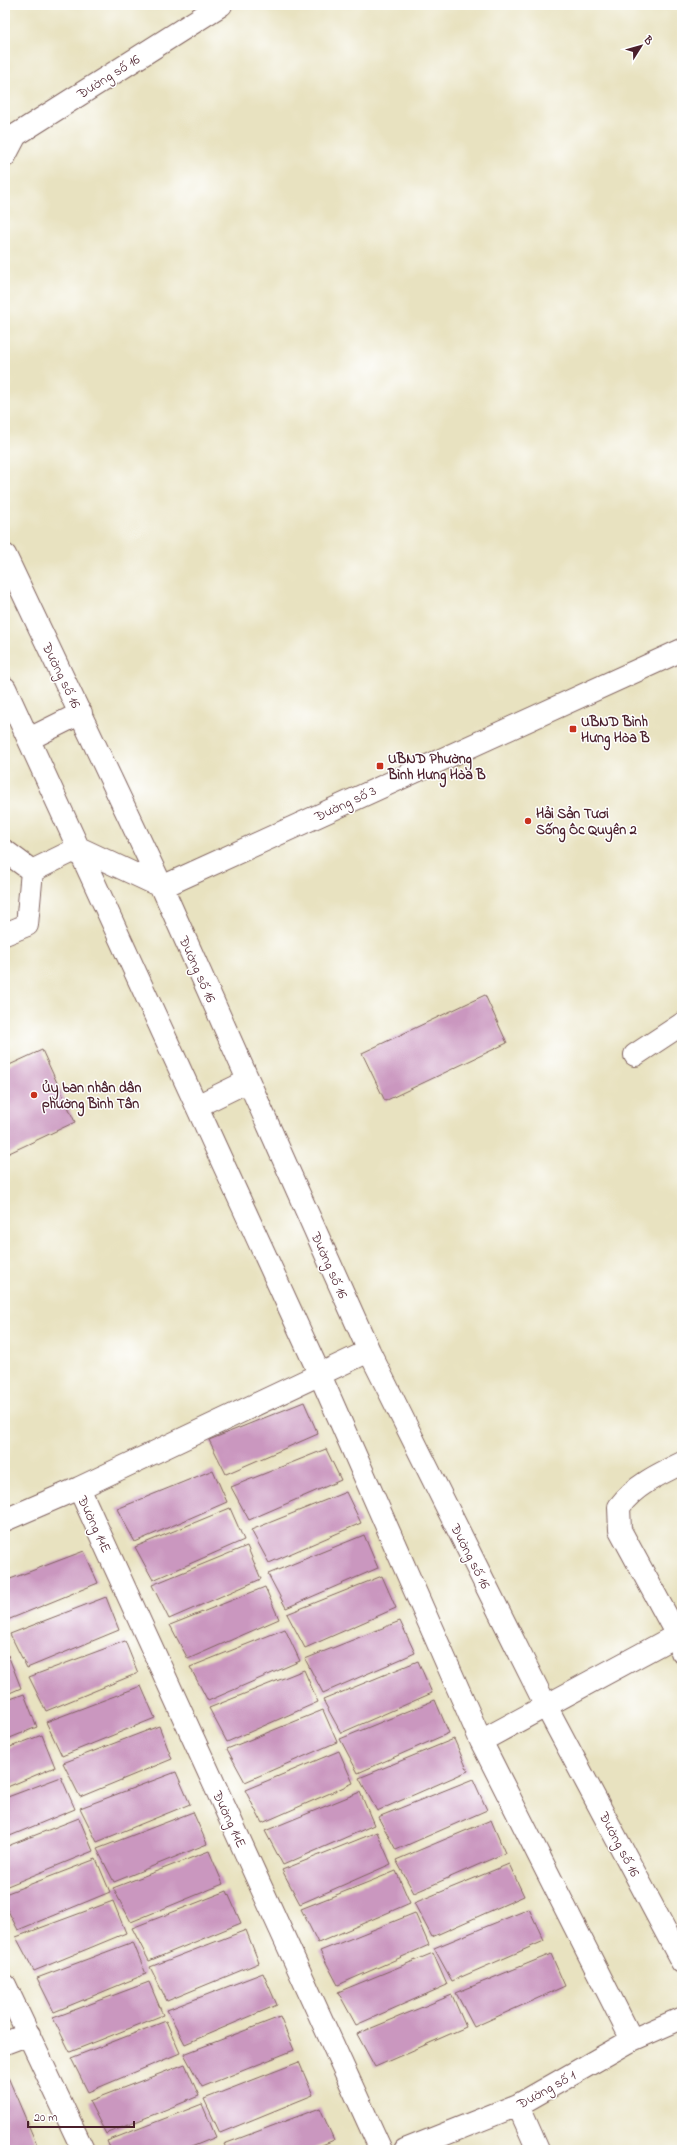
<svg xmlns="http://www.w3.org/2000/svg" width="687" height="2155" viewBox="0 0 687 2155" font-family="'Indie Flower',sans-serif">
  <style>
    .building { fill: #ca97bf }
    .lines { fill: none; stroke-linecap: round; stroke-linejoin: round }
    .minor-casing { stroke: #81635f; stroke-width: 24 }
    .minor { stroke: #fff; stroke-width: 22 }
    .poi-dot { fill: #c8321e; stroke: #fff; stroke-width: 1.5 }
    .labels { text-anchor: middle; stroke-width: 3; stroke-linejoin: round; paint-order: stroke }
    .street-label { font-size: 14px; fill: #4a1f2b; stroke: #fff }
    .poi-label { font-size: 14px; font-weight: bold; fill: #4a1f2b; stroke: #fff; text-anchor: start }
  </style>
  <rect width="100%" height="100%" fill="#fff"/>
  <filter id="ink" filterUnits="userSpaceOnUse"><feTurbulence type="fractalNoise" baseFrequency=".025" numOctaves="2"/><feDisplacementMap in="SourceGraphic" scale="8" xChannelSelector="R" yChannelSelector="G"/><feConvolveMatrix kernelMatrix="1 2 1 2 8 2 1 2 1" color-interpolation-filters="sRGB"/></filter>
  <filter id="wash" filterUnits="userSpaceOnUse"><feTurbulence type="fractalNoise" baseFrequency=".012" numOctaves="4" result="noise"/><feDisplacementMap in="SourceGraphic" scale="16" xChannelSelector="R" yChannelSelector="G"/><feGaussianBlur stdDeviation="0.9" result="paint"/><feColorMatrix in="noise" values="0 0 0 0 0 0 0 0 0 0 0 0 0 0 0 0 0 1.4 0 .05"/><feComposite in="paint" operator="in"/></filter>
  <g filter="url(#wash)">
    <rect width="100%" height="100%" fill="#e8e2c0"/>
    <g id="blocks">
      <path class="building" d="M485,995l22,48 -122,58 -23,-48z
        M42,1050l33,72 -70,33v-88z
        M304,1402l14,32 -92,40 -17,-34z
        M326,1449l15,31 -92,40 -18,-33z
        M213,1470l14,32 -92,40 -18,-33z
        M346,1492l15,31 -92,40 -18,-33z
        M230,1508l14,32 -91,40 -18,-33z
        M364,1535l14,33 -92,40 -18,-34z
        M247,1546l14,33 -92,40 -17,-34z
        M84,1551l14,32 -93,38v-40z
        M382,1576l14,32 -91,40 -18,-34z
        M265,1587l14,32 -91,40 -18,-34z
        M106,1597l13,33 -92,38 -17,-34z
        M400,1621l15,32 -92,40 -18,-34z
        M285,1629l15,32 -92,40 -18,-34z
        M125,1641l13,32 -92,38 -17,-34z
        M8,1655l13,33 -16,7v-39z
        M418,1661l14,32 -91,40 -18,-33z
        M304,1670l14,32 -91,40 -18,-34z
        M141,1686l14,32 -93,38 -16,-34z
        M24,1694l13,33 -32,13v-39z
        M435,1700l14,33 -91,40 -18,-34z
        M323,1710l14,32 -92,40 -18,-33z
        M159,1726l13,33 -92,38 -17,-34z
        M42,1735l13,32 -50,21v-39z
        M454,1739l14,32 -91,40 -18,-33z
        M339,1751l14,32 -91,40 -17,-33z
        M176,1772l14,32 -93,38 -17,-34z
        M61,1777l14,32 -70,29v-40z
        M473,1779l14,31 -91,40 -18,-33z
        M360,1792l14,33 -91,40 -18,-34z
        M193,1812l14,32 -93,38 -17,-33z
        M79,1818l14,33 -88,36v-40z
        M491,1820l14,33 -91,40 -18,-33z
        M377,1832l14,32 -91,40 -18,-34z
        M209,1851l14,33 -92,38 -18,-34z
        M96,1859l14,33 -92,38 -13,-25v-11z
        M509,1864l15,32 -92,41 -18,-34z
        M396,1871l14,32 -92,40 -17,-34z
        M227,1891l14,32 -92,38 -17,-33z
        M113,1901l13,32 -92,38 -18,-34z
        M529,1909l15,32 -92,40 -18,-33z
        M415,1913l14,32 -91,40 -18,-34z
        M246,1930l13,33 -92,38 -17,-34z
        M133,1942l13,32 -92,38 -17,-34z
        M433,1953l14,32 -91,40 -18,-33z
        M551,1954l14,32 -91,41 -18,-34z
        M263,1973l14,32 -92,39 -18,-34z
        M149,1982l14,33 -93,37 -17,-34z
        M452,1995l14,32 -91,40 -18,-33z
        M280,2017l14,33 -92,37 -18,-33z
        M166,2021l14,32 -92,39 -17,-34z
        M299,2062l14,33 -93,38 -16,-34z
        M185,2064l14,32 -93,38 -17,-33z
        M5,2070l34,80h-34z
        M202,2104l14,33 -32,13h-73l-4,-9z
        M320,2108l14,32 -24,10h-83l-3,-6z"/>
    </g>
  </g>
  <g filter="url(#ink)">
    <use href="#blocks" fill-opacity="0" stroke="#81635f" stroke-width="1"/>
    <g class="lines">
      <g class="minor-casing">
        <path id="minor" d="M5,156l11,-21 205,-130
          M5,555l157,332 207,464 177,355 136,256
          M5,688l315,687 161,366 151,299
          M29,739l52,-26
          M79,848l83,39 520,-237
          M5,851l27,20
          M32,871l47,-23
          M5,934l22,-9 5,-54
          M635,1055l47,-31
          M197,1106l51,-25
          M79,1488l302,662
          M5,1520l74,-32 290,-137
          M677,1635l-57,-105 -1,-23c15,-21 40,-33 63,-44
          M481,1741l196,-106 5,17
          M5,1985l78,165
          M5,2043l24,-9
          M518,2105l20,45
          M405,2150l113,-45 114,-65 50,-22"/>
      </g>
      <use href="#minor" class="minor"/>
    </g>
  </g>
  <g class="poi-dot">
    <rect x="569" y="725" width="8" height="8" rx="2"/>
    <rect x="376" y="762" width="8" height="8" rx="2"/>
    <circle cx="528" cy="821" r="4"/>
    <circle cx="34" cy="1095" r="4"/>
  </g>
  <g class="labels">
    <g class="street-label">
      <text transform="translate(108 76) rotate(-32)" y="5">Đường số 16</text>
      <text transform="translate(62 675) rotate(64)" y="5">Đường số 16</text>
      <text transform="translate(345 803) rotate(-25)" y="5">Đường số 3</text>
      <text transform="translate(198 969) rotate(66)" y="5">Đường số 16</text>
      <text transform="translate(330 1265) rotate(66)" y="5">Đường số 16</text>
      <text transform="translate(95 1524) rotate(65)" y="5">Đường 14E</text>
      <text transform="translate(471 1556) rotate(63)" y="5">Đường số 16</text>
      <text transform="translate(230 1819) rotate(65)" y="5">Đường 14E</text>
      <text transform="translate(620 1844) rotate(62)" y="5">Đường số 16</text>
      <text transform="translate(546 2089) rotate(-29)" y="5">Đường số 1</text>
    </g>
    <g class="poi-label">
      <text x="581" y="726">UBND Bình<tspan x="581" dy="16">Hưng Hòa B</tspan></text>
      <text x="388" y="763">UBND Phường<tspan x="388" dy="16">Bình Hưng Hòa B</tspan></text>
      <text x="536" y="818">Hải Sản Tươi<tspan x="536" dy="16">Sống Ốc Quyên 2</tspan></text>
      <text x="42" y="1092">Ủy ban nhân dân<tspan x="42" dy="16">phường Bình Tân</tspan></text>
    </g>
  </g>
  <rect width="687" height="2155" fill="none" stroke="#fff" stroke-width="20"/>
  <g transform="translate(641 46) rotate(53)" stroke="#ffffff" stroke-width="3" paint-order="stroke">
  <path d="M0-3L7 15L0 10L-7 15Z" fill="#4a1f2b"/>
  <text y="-6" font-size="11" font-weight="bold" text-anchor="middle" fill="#4a1f2b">B</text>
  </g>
  <path d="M28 2121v6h106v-6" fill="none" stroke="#4a1f2b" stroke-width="2"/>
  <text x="34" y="2121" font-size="12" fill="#4a1f2b" stroke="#ffffff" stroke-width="3" paint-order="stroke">20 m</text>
</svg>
